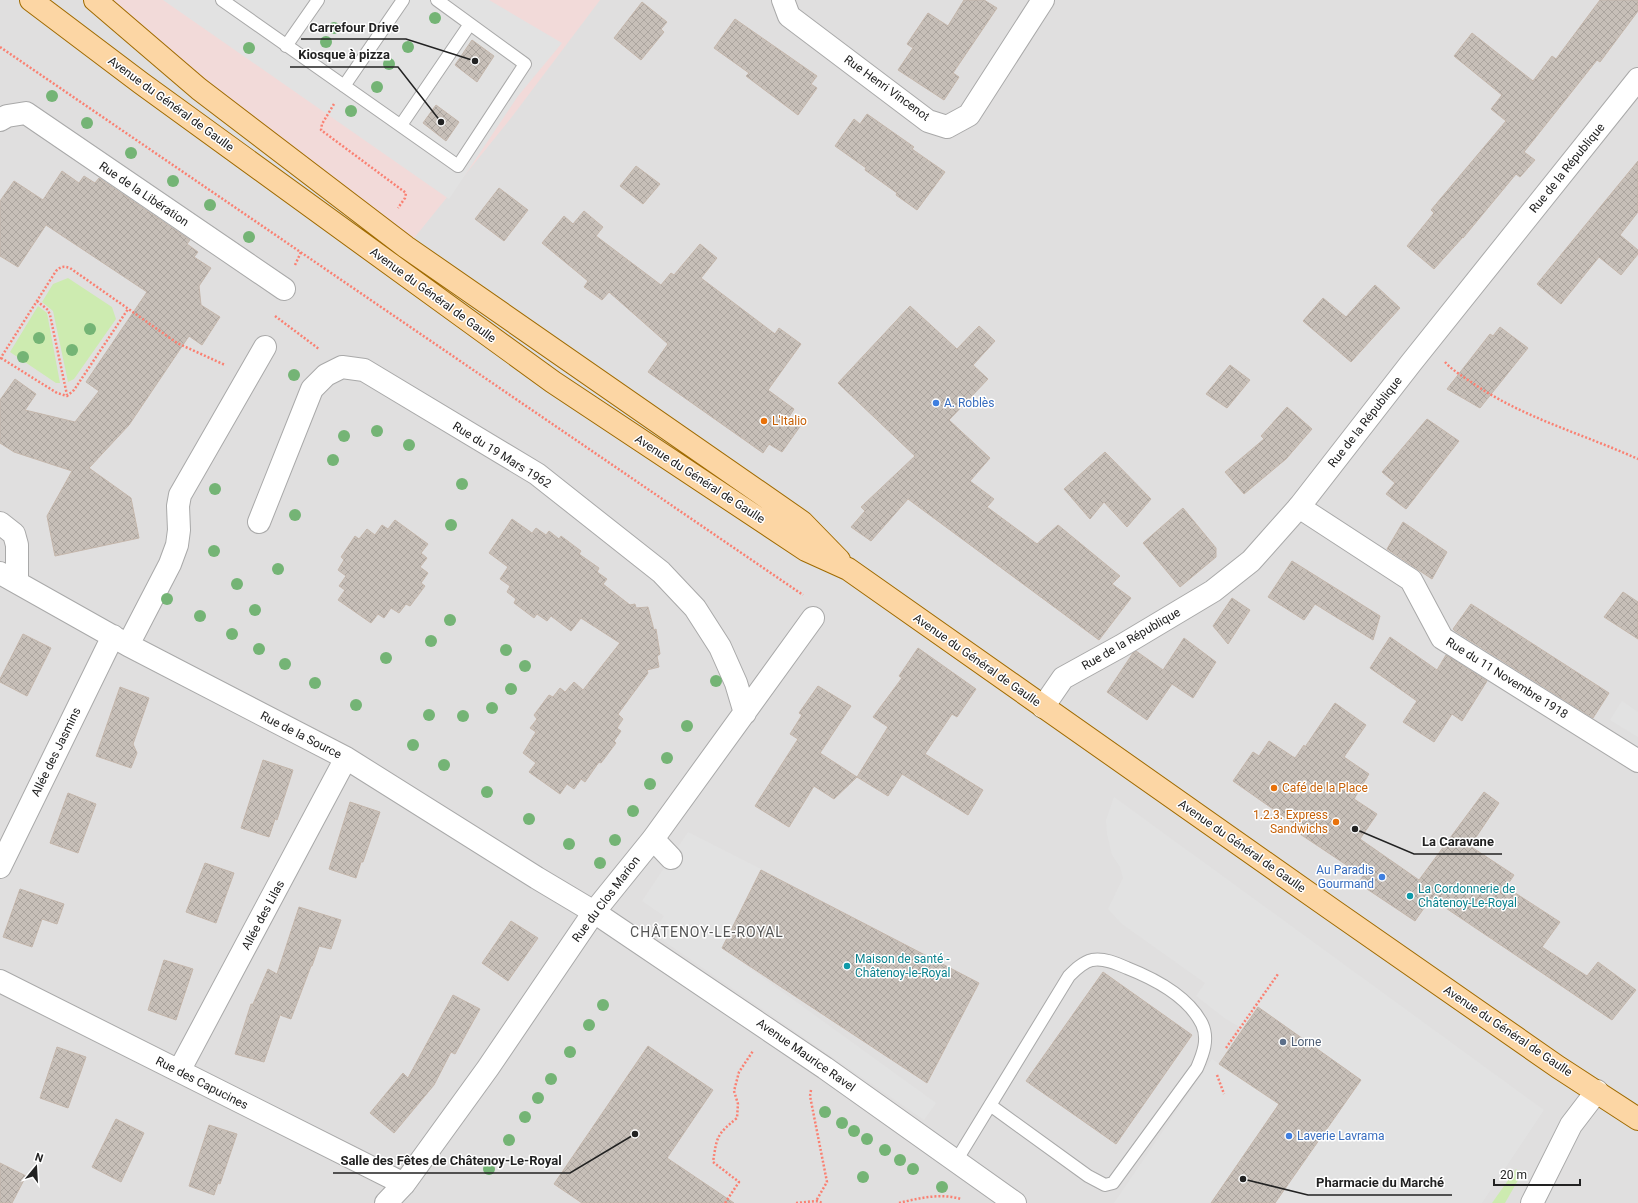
<svg xmlns="http://www.w3.org/2000/svg" width="1638" height="1203" viewBox="0 0 1638 1203" font-family="Roboto,sans-serif">
  <style>
    .residential { fill: #e0dfdf }
    .commercial { fill: #f2dad9 }
    .grass { fill: #cdebb0 }
    .parking { fill: #e2e2e2 }
    .building { fill: url(#building-cross-hatch); stroke: #c4b6ab }
    .lines { fill: none; stroke-linecap: round; stroke-linejoin: round }
    .service-casing { stroke: #a9a9a9; stroke-width: 14 }
    .minor-casing { stroke: #a9a9a9; stroke-width: 24 }
    .tertiary-casing { stroke: #a9a9a9; stroke-width: 24 }
    .primary-casing { stroke: #a06b00; stroke-width: 24 }
    .path { stroke: #fa8072; stroke-width: 2.5; stroke-dasharray: 2 2; stroke-linecap: butt }
    .service { stroke: #fff; stroke-width: 12 }
    .minor { stroke: #fff; stroke-width: 22 }
    .tertiary { stroke: #fff; stroke-width: 22 }
    .primary { stroke: #fcd6a4; stroke-width: 22 }
    .tree { fill: #74b475 }
    .shop-dot { fill: #3f7fe0; stroke: #fff; stroke-width: 1.5 }
    .food-dot { fill: #e8710a; stroke: #fff; stroke-width: 1.5 }
    .culture-dot { fill: #0f9aa8; stroke: #fff; stroke-width: 1.5 }
    .service-dot { fill: #5c6f8a; stroke: #fff; stroke-width: 1.5 }
    .labels { text-anchor: middle; stroke-width: 3; stroke-linejoin: round; paint-order: stroke }
    .street-label { font-size: 12px; fill: #222; stroke: #fff }
    .shop-label { font-size: 12px; fill: #366cbe; stroke: #fff; text-anchor: start }
    .food-label { font-size: 12px; fill: #c56008; stroke: #fff; text-anchor: start }
    .culture-label { font-size: 12px; fill: #0d838f; stroke: #fff; text-anchor: start }
    .service-label { font-size: 12px; fill: #4e5e75; stroke: #fff; text-anchor: start }
    .quarter-label { font-size: 14px; letter-spacing: 1px; fill: #555; stroke: #fff }
    .leader { fill: none; stroke: #222; stroke-width: 1.5 }
    .callout-dot { fill: #222; stroke: #fff; stroke-width: 1.5 }
    .callout-label { font-size: 13px; text-anchor: middle; font-weight: bold; fill: #222; stroke: #fff; stroke-width: 3; stroke-linejoin: round; paint-order: stroke }
  </style>
  <defs>
    <pattern id="building-cross-hatch" width="8" height="8" patternUnits="userSpaceOnUse"><rect width="8" height="8" fill="#c7bfb8"/><path d="M0 0l8 8M0 8l8-8" fill="none" stroke="#aba49e"/></pattern>
  </defs>
  <rect width="100%" height="100%" fill="#f2efe9"/>
  <path class="residential" d="M0,0h1638v1203h-1638z"/>
  <path class="commercial" d="M95,0h505l-89,118 -109,135z"/>
  <path class="grass" d="M68,278l44,29 4,12 -42,60 -6,3 -15,-71 -11,-9 11,-18z
    M38,306l9,7 13,70h-4l-46,-31z
    M1516,1169l5,6 -16,28h-13z"/>
  <path class="parking" d="M163,0h326l73,43 -44,53 -69,103z
    M1622,701l16,11v25l-28,-17z
    M1114,797l430,313 -62,93h-207l86,-123 -103,-73 -15,22 -17,-10 -30,-23 9,-13 -83,-59 -14,-15 15,-31 -3,-11 -8,-12 -5,-21 -1,-14z
    M688,832l73,37 -39,79 214,155 -12,17 -272,-187 12,-17 -22,-15z
    M1212,1059l67,45 -68,99h-97z"/>
  <path class="building" d="M964,0h20l13,8 -44,65 6,4 -15,23 -46,-30 15,-22 -6,-4 21,-31 20,13z
    M1600,0h38v11l-38,51 -3,-2 -73,92 11,8 -15,17 -4,-3 -53,64v-1l-29,32 -27,-23 27,-33 -3,-3 75,-89 -15,-12 11,-14 -48,-39 18,-23 61,48 19,-25 4,3z
    M642,2l25,20 -6,7 3,3 -23,28 -27,-22z
    M735,19l82,57 -6,8 6,4 -19,27 -52,-39 3,-3 -35,-25z
    M472,40l22,16 -17,26 -22,-17z
    M436,105l23,17 -13,19 -23,-18z
    M867,114l47,33 -2,2 33,23 -28,38 -21,-15 1,-2 -32,-23 1,-2 -31,-22 19,-27 6,5z
    M1638,161v51l-18,23 18,15v4l-17,21 -22,-18 -38,47 -24,-20z
    M636,166l24,18 -17,20 -23,-18z
    M62,171l17,12 5,-7 11,7 4,-5 91,62 -3,4 11,8 -4,5 17,11 -12,18 2,19 19,12 -18,28 -13,-9 -60,89 -40,43 42,30 8,40 -84,18 -8,-40 25,-45 -58,-19 -14,-9v-43l15,-21 21,15 -11,16 50,12 24,-31 -13,-9 61,-90 -101,-67 -28,42 -18,-11v-55l14,-20 29,19z
    M499,188l29,22 -24,31 -29,-22z
    M584,211l19,16 -7,9 65,49 10,-12 3,2 26,-31 17,14 -16,20 74,56 4,-6 22,16 -33,46 26,19 -5,8 12,8 -19,27 -13,-8 -6,9 -115,-81 20,-28 -59,-52 -7,8 -18,-13 4,-6 -46,-38 22,-27 9,8z
    M1375,285l25,23 -49,54 -48,-41 20,-23 23,19z
    M910,306l47,43 22,-23 16,15 -22,24 15,14 -39,41 41,38 -20,23 24,18 -7,8 50,37 21,-19 62,51 -8,8 19,14 -32,42 -191,-141 -37,42 -20,-14 14,-16 -4,-4 54,-51 -77,-73z
    M1500,327l28,21 -48,60 -33,-19 43,-55 3,2z
    M1230,365l20,15 -23,28 -21,-14z
    M1287,407l25,22 -26,30 -42,35 -19,-22 39,-33 -3,-3z
    M1427,419l32,22 -53,68 -20,-15 9,-11 -13,-11z
    M1105,452l46,47 -24,28 -23,-25 -14,17 -26,-30z
    M1183,508l33,40v9l-36,30 -37,-44z
    M512,519l20,14 4,-5 10,7 3,-4 10,8 2,-3 20,15 -2,3 20,14 -2,4 10,7 -4,5 27,21 5,-1 1,4 12,-1 6,23 2,-1 4,25 -3,2 2,11 -12,3 1,3 -30,41 5,5 -6,9 4,3 -7,10 2,2 -15,20 -2,-1 -14,20 -4,-3 -7,10 -7,-5 -7,10 -31,-22 7,-9 -13,-10 13,-21 -6,-4 7,-9 -3,-4 15,-20 4,2 7,-9 5,4 9,-10 9,8 37,-47 -39,-25 -10,13 -20,-15 -4,5 -10,-7 -3,4 -20,-15 2,-4 -9,-7 3,-6 -10,-7 8,-12 -19,-14z
    M395,520l33,24 -7,9 6,5 -7,9 8,6 -7,10 4,3 -15,20 -4,-2 -7,9 -8,-5 -7,10 -6,-4 -7,9 -33,-23 7,-10 -6,-4 7,-10 -8,-6 6,-10 -3,-3 14,-21 4,3 8,-10 8,6 7,-10 6,4z
    M1403,522l44,30 -15,27 -45,-30z
    M1292,561l88,55 -7,24 -58,-36 -11,16 -36,-23z
    M1623,592l15,10v37l-34,-22z
    M1232,598l18,12 -22,34 -15,-18z
    M1471,604l138,89 -16,25 -138,-87 -2,-2z
    M23,634l28,14 -24,48 -27,-14v-3z
    M1390,637l47,33 9,-15 41,26 -25,40 -10,-7 -18,28 -31,-20 14,-21 -47,-33z
    M1184,638l32,24 -23,36 -21,-14 -25,36 -40,-28 26,-39 3,-2 27,19z
    M918,648l58,41 -19,28 -5,-3 -27,40 58,36 -15,25 -66,-41 -14,22 -31,-19 31,-50 -15,-10 29,-39 -3,-2z
    M818,686l33,20 -31,47 37,24 -23,22 -20,-13 -25,41 -34,-21 43,-67 -8,-5 12,-19 -3,-2z
    M120,687l29,11 -16,46 4,9 -6,15 -35,-12z
    M1335,703l31,22 -22,32 25,17 -15,25 23,15 -17,25 59,41 65,-88 15,11 -29,43 44,29 -8,12 54,35 -18,25 45,29 11,-14 38,28 -24,30 -181,-122 -16,23 -57,-38 5,-7 -66,-44 3,-4 -67,-47 20,-29 6,4 10,-15 26,17 9,-13 1,2z
    M263,760l30,10 -16,50 -2,-1 -6,18 -28,-9z
    M68,793l28,11 -18,49 -28,-10z
    M350,802l30,10 -17,50h-2l-5,16 -27,-9z
    M205,863l29,10 -18,50 -30,-11z
    M761,870l218,113 -52,100 -205,-135z
    M20,889l44,15 -7,20 -15,-5 -10,28 -29,-10z
    M299,907l42,13 -10,29 -12,-3 -7,20h-1l-20,53 -11,-4 -16,47 -29,-8 16,-50h2l15,-35 9,5z
    M511,921l27,17 -30,43 -26,-18z
    M164,960l29,9 -17,51 -28,-10z
    M1103,972l89,63 -76,109 -90,-63z
    M453,995l27,14 -25,45 -4,-2 -17,33 -40,48 -24,-20 33,-40 5,5z
    M1258,1007l103,73 -86,123h-64l68,-99 -60,-40z
    M648,1046l65,44 -46,68 67,45h-152l-28,-19z
    M57,1047l29,10 -18,51 -28,-10z
    M116,1119l28,14 -23,49 -29,-15z
    M209,1125l28,9 -17,50 -2,-1 -4,12 -25,-9z
    M0,1163l26,13 -14,27h-12z"/>
  <g class="lines">
    <g class="service-casing">
      <path id="service" d="M222,0l236,166 67,-102 -88,-64
        M286,46l32,-46
        M344,86l59,-86
        M401,125l69,-101
        M956,1161l113,-185c6,-6 14,-14 23,-16 12,-2 24,3 35,8 28,11 61,28 75,56 7,15 1,30 -5,44l-84,115 -8,2 -17,-9 -98,-71"/>
    </g>
    <g class="minor-casing">
      <path id="minor" d="M783,0l6,16 139,105 19,6 22,-12 74,-115
        M0,120l7,-4 19,-3 258,176
        M1299,507l112,73 31,58 196,123
        M259,522l53,-133 14,-14 16,-8 22,3 173,104 124,98 34,36 25,39 16,36 9,30
        M0,523l14,11 3,11v37
        M0,573l128,72 218,113 191,120 57,34 231,156 190,135
        M128,645l42,-81 7,-19 2,-15 -1,-24 2,-11 85,-148
        M653,839l18,19
        M0,867l113,-231
        M0,981l404,203
        M179,1071l167,-313
        M386,1203l18,-19 84,-116 106,-156 59,-73 160,-221
        M1532,1203l39,-78 26,-34"/>
    </g>
    <g class="tertiary-casing">
      <path id="tertiary" d="M1043,707l20,-29 58,-32 92,-55 38,-30 48,-54 112,-144 227,-284"/>
    </g>
    <g class="primary-casing">
      <path id="primary" d="M31,0l110,83 412,299 253,168 42,19 486,342 224,156 80,52
        M95,0l104,89 207,158 396,275 37,38"/>
    </g>
    <path class="path" d="M0,47l803,548
      M334,104l-12,20 -1,6 85,63 -1,5 -7,10
      M295,265l6,-13
      M37,301l11,9 2,5 17,80
      M275,316l44,33
      M1,358l56,35 10,3 7,-6 54,-81
      M0,359l56,-88c5,-5 8,-5 14,-3l107,75 48,22
      M1445,362c8,9 19,15 29,22 50,34 109,50 164,75
      M1226,1048l52,-74
      M1217,1075l7,19
      M811,1090l-1,6 17,86 -11,19
      M725,1203l14,-21 -26,-20c4,-25 3,-27 24,-44l1,-14 -4,-13 5,-19 14,-21
      M796,1203l20,-2 7,2
      M899,1203c20,-5 42,-10 62,-4"/>
    <use href="#service" class="service"/>
    <use href="#minor" class="minor"/>
    <use href="#tertiary" class="tertiary"/>
    <use href="#primary" class="primary"/>
  </g>
  <g class="tree">
    <circle cx="435" cy="18" r="6"/>
    <circle cx="334" cy="28" r="6"/>
    <circle cx="326" cy="42" r="6"/>
    <circle cx="408" cy="47" r="6"/>
    <circle cx="249" cy="48" r="6"/>
    <circle cx="389" cy="64" r="6"/>
    <circle cx="377" cy="87" r="6"/>
    <circle cx="52" cy="96" r="6"/>
    <circle cx="351" cy="111" r="6"/>
    <circle cx="87" cy="123" r="6"/>
    <circle cx="131" cy="153" r="6"/>
    <circle cx="173" cy="181" r="6"/>
    <circle cx="210" cy="205" r="6"/>
    <circle cx="249" cy="237" r="6"/>
    <circle cx="90" cy="329" r="6"/>
    <circle cx="39" cy="338" r="6"/>
    <circle cx="72" cy="350" r="6"/>
    <circle cx="23" cy="357" r="6"/>
    <circle cx="294" cy="375" r="6"/>
    <circle cx="377" cy="431" r="6"/>
    <circle cx="344" cy="436" r="6"/>
    <circle cx="409" cy="445" r="6"/>
    <circle cx="333" cy="460" r="6"/>
    <circle cx="462" cy="484" r="6"/>
    <circle cx="215" cy="489" r="6"/>
    <circle cx="295" cy="515" r="6"/>
    <circle cx="451" cy="525" r="6"/>
    <circle cx="214" cy="551" r="6"/>
    <circle cx="278" cy="569" r="6"/>
    <circle cx="237" cy="584" r="6"/>
    <circle cx="167" cy="599" r="6"/>
    <circle cx="255" cy="610" r="6"/>
    <circle cx="200" cy="616" r="6"/>
    <circle cx="450" cy="620" r="6"/>
    <circle cx="232" cy="634" r="6"/>
    <circle cx="431" cy="641" r="6"/>
    <circle cx="259" cy="649" r="6"/>
    <circle cx="506" cy="650" r="6"/>
    <circle cx="386" cy="658" r="6"/>
    <circle cx="285" cy="664" r="6"/>
    <circle cx="525" cy="666" r="6"/>
    <circle cx="716" cy="681" r="6"/>
    <circle cx="315" cy="683" r="6"/>
    <circle cx="511" cy="689" r="6"/>
    <circle cx="356" cy="705" r="6"/>
    <circle cx="492" cy="708" r="6"/>
    <circle cx="429" cy="715" r="6"/>
    <circle cx="463" cy="716" r="6"/>
    <circle cx="687" cy="726" r="6"/>
    <circle cx="413" cy="745" r="6"/>
    <circle cx="667" cy="758" r="6"/>
    <circle cx="444" cy="765" r="6"/>
    <circle cx="650" cy="784" r="6"/>
    <circle cx="487" cy="792" r="6"/>
    <circle cx="633" cy="811" r="6"/>
    <circle cx="529" cy="819" r="6"/>
    <circle cx="615" cy="840" r="6"/>
    <circle cx="569" cy="844" r="6"/>
    <circle cx="600" cy="863" r="6"/>
    <circle cx="603" cy="1005" r="6"/>
    <circle cx="589" cy="1025" r="6"/>
    <circle cx="570" cy="1052" r="6"/>
    <circle cx="551" cy="1079" r="6"/>
    <circle cx="538" cy="1098" r="6"/>
    <circle cx="825" cy="1112" r="6"/>
    <circle cx="525" cy="1117" r="6"/>
    <circle cx="842" cy="1123" r="6"/>
    <circle cx="854" cy="1131" r="6"/>
    <circle cx="867" cy="1139" r="6"/>
    <circle cx="509" cy="1140" r="6"/>
    <circle cx="885" cy="1150" r="6"/>
    <circle cx="900" cy="1160" r="6"/>
    <circle cx="489" cy="1169" r="6"/>
    <circle cx="913" cy="1169" r="6"/>
    <circle cx="863" cy="1177" r="6"/>
    <circle cx="942" cy="1187" r="6"/>
  </g>
  <g class="shop-dot">
    <circle cx="936" cy="403" r="4"/>
    <circle cx="1382" cy="877" r="4"/>
    <circle cx="1289" cy="1136" r="4"/>
  </g>
  <g class="food-dot">
    <circle cx="764" cy="421" r="4"/>
    <circle cx="1274" cy="788" r="4"/>
    <circle cx="1336" cy="822" r="4"/>
  </g>
  <g class="culture-dot">
    <circle cx="1410" cy="896" r="4"/>
    <circle cx="847" cy="966" r="4"/>
  </g>
  <circle class="service-dot" cx="1283" cy="1042" r="4"/>
  <g class="labels">
    <g class="street-label">
      <text transform="translate(887 88) rotate(36)" y="4">Rue Henri Vincenot</text>
      <text transform="translate(171 104) rotate(36)" y="4">Avenue du Général de Gaulle</text>
      <text transform="translate(1567 168) rotate(-51)" y="4">Rue de la République</text>
      <text transform="translate(144 194) rotate(34)" y="4">Rue de la Libération</text>
      <text transform="translate(433 295) rotate(36)" y="4">Avenue du Général de Gaulle</text>
      <text transform="translate(1365 422) rotate(-52)" y="4">Rue de la République</text>
      <text transform="translate(502 455) rotate(32)" y="4">Rue du 19 Mars 1962</text>
      <text transform="translate(700 479) rotate(33)" y="4">Avenue du Général de Gaulle</text>
      <text transform="translate(1131 639) rotate(-30)" y="4">Rue de la République</text>
      <text transform="translate(977 660) rotate(35)" y="4">Avenue du Général de Gaulle</text>
      <text transform="translate(1507 678) rotate(32)" y="4">Rue du 11 Novembre 1918</text>
      <text transform="translate(301 735) rotate(27)" y="4">Rue de la Source</text>
      <text transform="translate(56 752) rotate(-64)" y="4">Allée des Jasmins</text>
      <text transform="translate(1242 846) rotate(35)" y="4">Avenue du Général de Gaulle</text>
      <text transform="translate(606 899) rotate(-53)" y="4">Rue du Clos Marion</text>
      <text transform="translate(263 915) rotate(-62)" y="4">Allée des Lilas</text>
      <text transform="translate(1508 1031) rotate(34)" y="4">Avenue du Général de Gaulle</text>
      <text transform="translate(806 1055) rotate(35)" y="4">Avenue Maurice Ravel</text>
      <text transform="translate(202 1083) rotate(27)" y="4">Rue des Capucines</text>
    </g>
    <g class="shop-label">
      <text x="944" y="407">A. Roblès</text>
      <text x="1374" y="874" text-anchor="end">Au Paradis<tspan x="1374" dy="14">Gourmand</tspan></text>
      <text x="1297" y="1140">Laverie Lavrama</text>
    </g>
    <g class="food-label">
      <text x="772" y="425">L'Italio</text>
      <text x="1282" y="792">Café de la Place</text>
      <text x="1328" y="819" text-anchor="end">1.2.3. Express<tspan x="1328" dy="14">Sandwichs</tspan></text>
    </g>
    <g class="culture-label">
      <text x="1418" y="893">La Cordonnerie de<tspan x="1418" dy="14">Châtenoy-Le-Royal</tspan></text>
      <text x="855" y="963">Maison de santé -<tspan x="855" dy="14">Châtenoy-le-Royal</tspan></text>
    </g>
    <g class="service-label">
      <text x="1291" y="1046">Lorne</text>
    </g>
    <g class="quarter-label">
      <text x="707" y="937">CHÂTENOY-LE-ROYAL</text>
    </g>
  </g>
  <path class="leader" d="M475 61L406 39H301M441 122L398 67H290M1355 829L1414 854H1502M635 1134L570 1173H333M1243 1179L1308 1195H1452"/>
  <g class="callout-dot">
    <circle cx="475" cy="61" r="4"/>
    <circle cx="441" cy="122" r="4"/>
    <circle cx="1355" cy="829" r="4"/>
    <circle cx="635" cy="1134" r="4"/>
    <circle cx="1243" cy="1179" r="4"/>
  </g>
  <g class="callout-label">
    <text x="354" y="32">Carrefour Drive</text>
    <text x="344" y="59">Kiosque à pizza</text>
    <text x="1458" y="846">La Caravane</text>
    <text x="451" y="1165">Salle des Fêtes de Châtenoy-Le-Royal</text>
    <text x="1380" y="1187">Pharmacie du Marché</text>
  </g>
  <g transform="translate(36 1167) rotate(18)" stroke="#ffffff" stroke-width="3" paint-order="stroke">
  <path d="M0-3L7 15L0 10L-7 15Z" fill="#222222"/>
  <text y="-6" font-size="11" font-weight="bold" text-anchor="middle" fill="#222222">N</text>
  </g>
  <path d="M1494 1179v6h86v-6" fill="none" stroke="#222222" stroke-width="2"/>
  <text x="1500" y="1179" font-size="12" fill="#222222" stroke="#ffffff" stroke-width="3" paint-order="stroke">20 m</text>
</svg>
